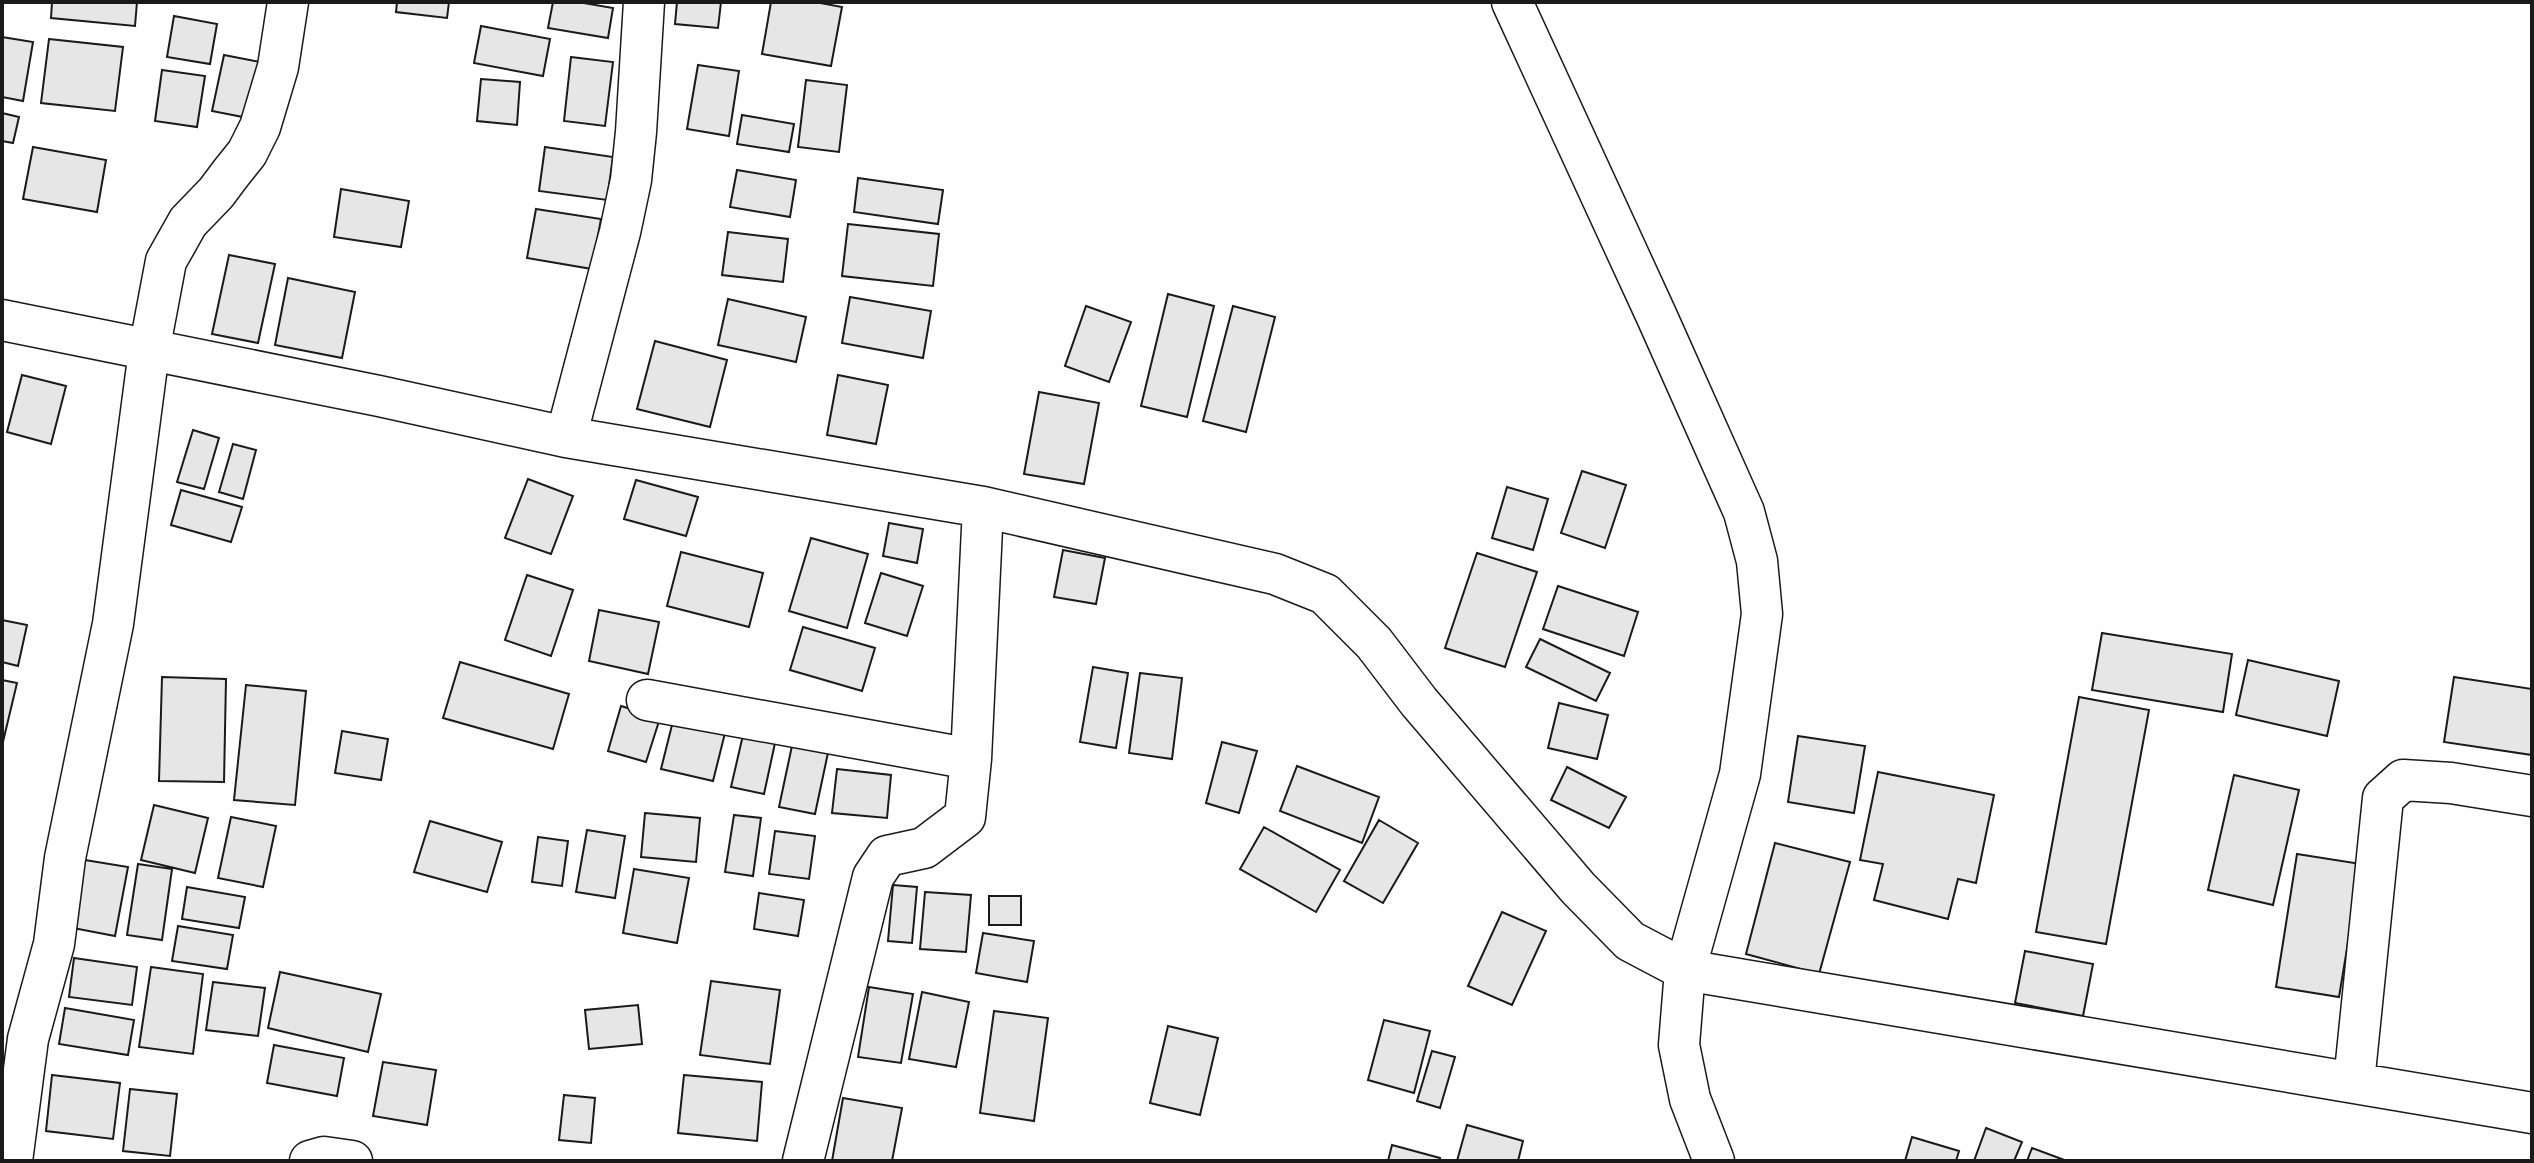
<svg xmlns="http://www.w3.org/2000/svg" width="2534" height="1163" viewBox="0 0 2534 1163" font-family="'Fira Sans Condensed',sans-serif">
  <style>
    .building { fill: #e6e6e6; stroke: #1a1a1a; stroke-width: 2 }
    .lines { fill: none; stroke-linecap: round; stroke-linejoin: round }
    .street-casing { stroke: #1a1a1a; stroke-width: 43 }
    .street { stroke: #fff; stroke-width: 40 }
  </style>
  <rect width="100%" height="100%" fill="#fff"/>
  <path class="building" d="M52,2h85l-2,24 -84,-8z
    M397,2h52l-2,16 -51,-6z
    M553,2h25l35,6 -5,30 -60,-10z
    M677,2h44l-3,26 -43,-4z
    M771,2h44l27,5 -11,59 -69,-12z
    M174,16l43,8 -7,40 -43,-7z
    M481,26l69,13 -7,37 -69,-13z
    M2,37l31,5 -10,59 -21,-4z
    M49,39l74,8 -8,64 -74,-8z
    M224,55l36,7 -12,56 -36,-7z
    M571,57l42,5 -8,64 -41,-5z
    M698,65l41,6 -10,65 -42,-7z
    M162,70l43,6 -8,51 -42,-6z
    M481,79l39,3 -3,43 -40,-4z
    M806,80l41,5 -8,67 -41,-5z
    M2,113l17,4 -6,26 -11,-2z
    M742,115l52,9 -5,28 -52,-8z
    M33,147l73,13 -9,52 -74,-13z
    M545,147l68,10 -6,43 -68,-9z
    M737,170l59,10 -6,37 -60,-10z
    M858,178l85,12 -5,34 -84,-12z
    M341,189l68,12 -8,46 -67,-10z
    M536,209l65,10 -9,50 -65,-11z
    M848,224l91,10 -6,52 -91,-10z
    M728,232l60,7 -5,43 -61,-7z
    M229,255l46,9 -17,79 -46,-9z
    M288,278l67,14 -13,66 -67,-13z
    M1168,294l46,12 -27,111 -46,-11z
    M850,297l81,14 -8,47 -81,-15z
    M728,299l78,18 -10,45 -78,-17z
    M1086,306l45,16 -22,60 -44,-16z
    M1233,306l42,11 -29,115 -43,-11z
    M655,341l72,19 -17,67 -73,-18z
    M22,375l44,11 -15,58 -44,-12z
    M838,375l50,10 -12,59 -49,-9z
    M1039,392l60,11 -15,81 -60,-10z
    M193,430l26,8 -15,51 -27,-7z
    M233,444l23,6 -13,49 -24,-7z
    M1582,471l44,14 -21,63 -44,-15z
    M528,479l45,17 -22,58 -46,-16z
    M636,480l62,17 -12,39 -62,-17z
    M1507,487l41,12 -15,51 -41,-12z
    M181,490l61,17 -11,35 -60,-17z
    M889,523l34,6 -6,34 -34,-7z
    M811,538l57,16 -21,74 -58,-17z
    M1063,550l42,8 -9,46 -42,-7z
    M681,552l82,21 -14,54 -82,-21z
    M1477,553l60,19 -32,95 -60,-19z
    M881,573l42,13 -16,50 -42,-13z
    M527,575l46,15 -22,66 -46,-16z
    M1558,586l80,26 -14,44 -81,-27z
    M599,610l60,12 -11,52 -59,-13z
    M2,620l25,5 -9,41 -16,-4z
    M803,627l72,21 -13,43 -72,-21z
    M2102,633l130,21 -9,58 -131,-22z
    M1540,639l70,34 -14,28 -70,-34z
    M2248,660l91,21 -12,55 -91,-21z
    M460,662l109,32 -16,55 -110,-31z
    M1093,667l35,6 -12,75 -36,-6z
    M1140,673l42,5 -10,81 -43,-6z
    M162,677l64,2 -2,103 -65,-1z
    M2454,677l78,12v66l-88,-13z
    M2,680l15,3 -15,63z
    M246,685l60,6 -11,114 -61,-5z
    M2079,697l70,13 -43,234 -70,-12z
    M1559,703l49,12 -11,44 -49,-11z
    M621,706l39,12 -14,44 -38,-11z
    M674,717l52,12 -13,52 -52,-12z
    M342,731l46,8 -7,41 -46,-7z
    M743,735l32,8 -11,51 -33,-7z
    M1798,736l67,10 -11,67 -66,-11z
    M793,741l36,7 -14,66 -36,-7z
    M1222,742l35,9 -18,62 -33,-10z
    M1297,766l82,31 -17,46 -82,-32z
    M1567,767l59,30 -17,31 -58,-28z
    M837,769l54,6 -4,43 -55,-5z
    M1878,772l116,23 -18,88 -18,-4 -10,40 -74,-19 9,-36 -23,-4z
    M2234,775l65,15 -26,115 -65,-15z
    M154,805l54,13 -13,55 -54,-13z
    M645,813l55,5 -4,44 -55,-5z
    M734,815l27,3 -8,58 -28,-4z
    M231,817l45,9 -13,61 -45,-9z
    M1379,820l39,23 -35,60 -39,-22z
    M430,821l72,21 -15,50 -73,-20z
    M1264,827l76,43 -24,42 -76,-43z
    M587,830l38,6 -10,62 -39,-6z
    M775,831l40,5 -6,43 -40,-5z
    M538,837l30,4 -6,45 -30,-4z
    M1775,843l75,19 -31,112 -73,-20z
    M2297,854l64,10 -22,133 -63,-10z
    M85,860l43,7 -13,69 -42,-8z
    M138,864l34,5 -10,71 -35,-5z
    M634,869l55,9 -12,65 -54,-10z
    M893,885l24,2 -5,56 -24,-2z
    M187,887l58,10 -6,31 -57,-9z
    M925,892l46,3 -5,57 -46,-3z
    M759,893l45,7 -6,36 -44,-7z
    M989,896h32v29h-32z
    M1502,912l44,19 -34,74 -44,-19z
    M178,926l55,9 -6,34 -55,-8z
    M983,933l51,8 -7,41 -51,-9z
    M2025,951l68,13 -10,52 -68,-13z
    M74,958l63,9 -5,38 -63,-8z
    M151,967l52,7 -10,80 -54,-7z
    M280,972l101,22 -13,58 -100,-24z
    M711,981l69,9 -10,74 -70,-9z
    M213,982l52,6 -7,48 -52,-6z
    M869,987l44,7 -12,69 -43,-6z
    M922,992l47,10 -13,65 -47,-8z
    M638,1005l4,39 -53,5 -4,-39z
    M65,1008l69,12 -6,35 -69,-11z
    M994,1011l54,7 -14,103 -54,-8z
    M1384,1020l46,11 -16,62 -46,-13z
    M1168,1026l50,12 -18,77 -50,-12z
    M274,1045l70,13 -7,38 -70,-13z
    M1432,1051l23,6 -15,51 -23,-7z
    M383,1062l53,8 -9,55 -54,-9z
    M52,1075l68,8 -7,56 -67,-8z
    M684,1075l78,7 -5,59 -79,-8z
    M130,1089l47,5 -7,62 -47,-5z
    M564,1095l31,3 -4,45 -32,-3z
    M843,1098l59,10 -10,53h-60z
    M1467,1125l56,16 -5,20h-61z
    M1986,1128l36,14 -8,19h-40z
    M1912,1137l47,14 -3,10h-51z
    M1392,1145l48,13 -1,3h-51z
    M2032,1148l35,13h-40z"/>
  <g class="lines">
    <g class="street-casing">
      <path id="street" d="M1512,2l145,315 87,195 13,49 5,53 -22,160 -55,196 -6,75 11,54 24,62
        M2,320l377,76 187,41 417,70 292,67 50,20 49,49 45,59 159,186 52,53 55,29 847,143
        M566,437l54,-205 11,-52 5,-48 8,-130
        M647,700l324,59
        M2354,1082l29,-284 20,-18 48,3 81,13
        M12,1161l16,-122 26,-95 11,-86 48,-234 36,-273 17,-90 22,-39 28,-29 15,-20 16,-20 13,-26 18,-60 10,-65
        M310,1161l14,-4 28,4
        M803,1161l70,-284 14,-21 37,-8 41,-31 6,-58 12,-252"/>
    </g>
    <use href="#street" class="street"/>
  </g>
  <rect width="2534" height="1163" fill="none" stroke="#1a1a1a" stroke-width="8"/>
</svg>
